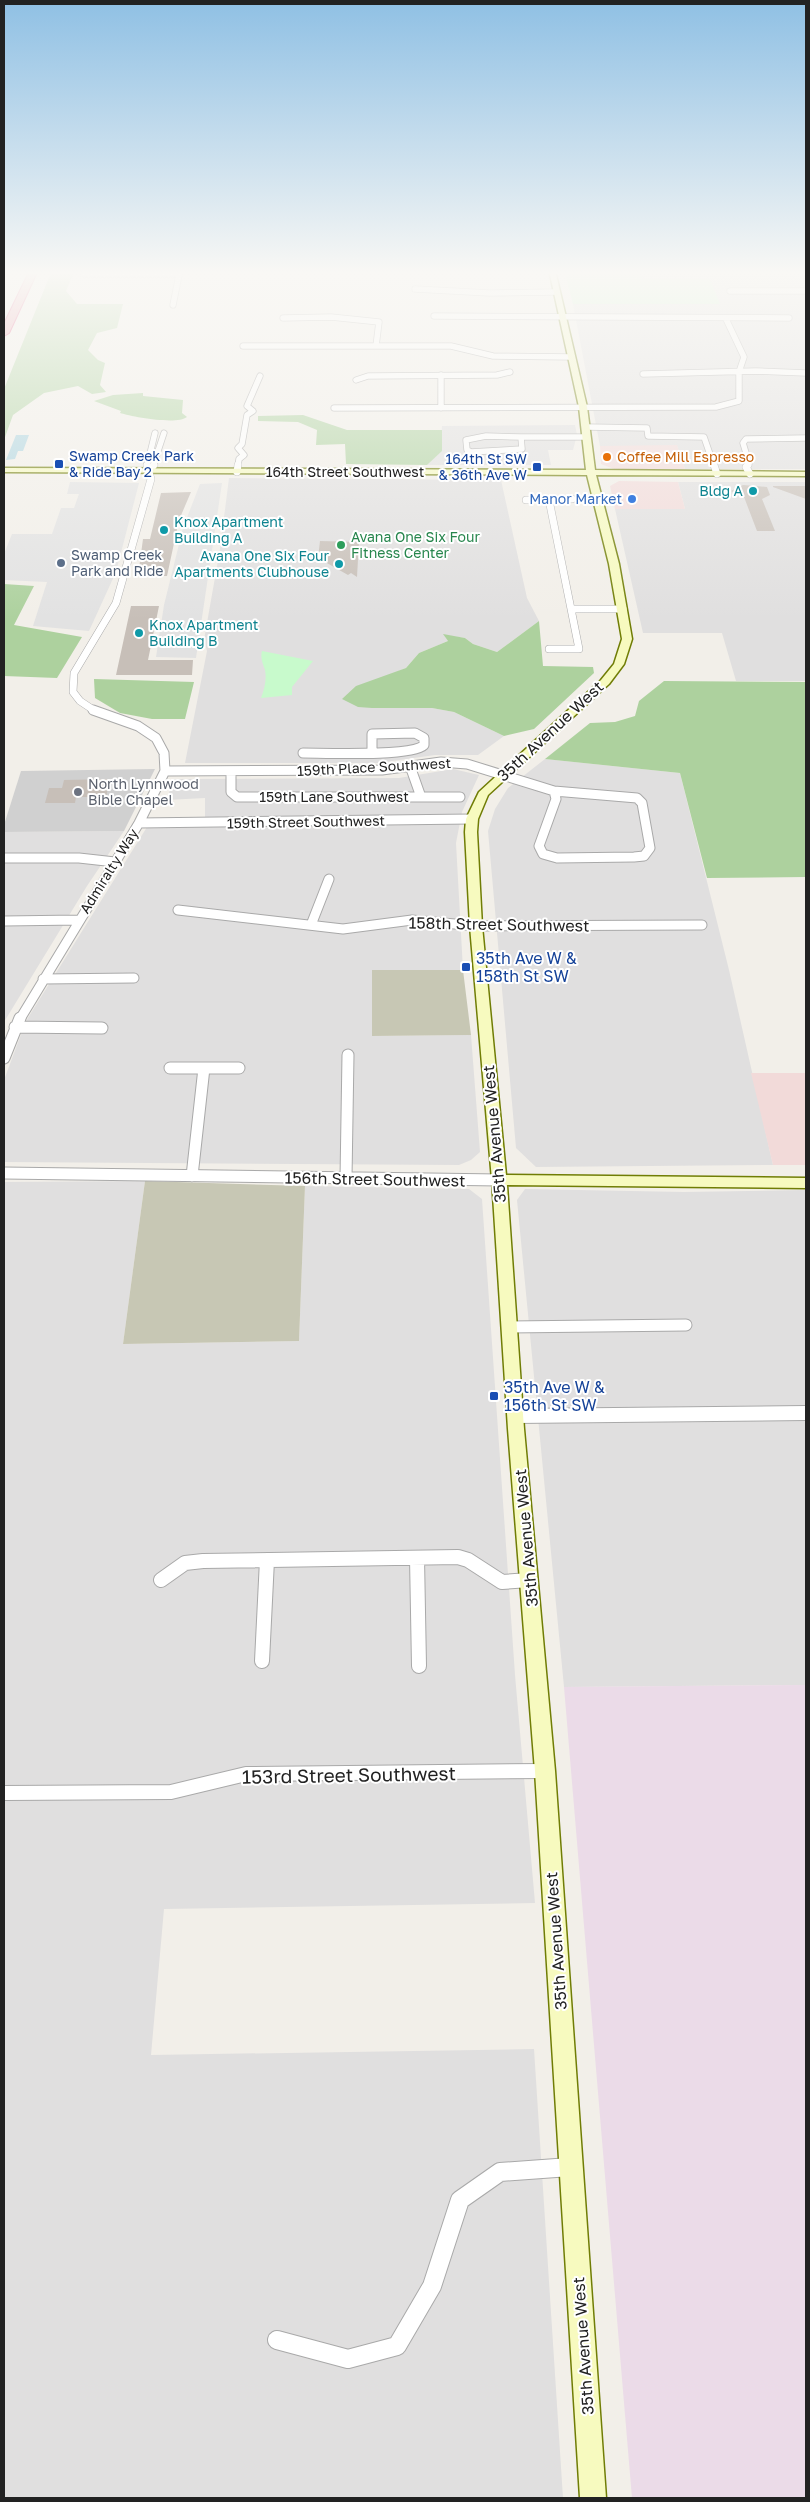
<svg xmlns="http://www.w3.org/2000/svg" width="810" height="2502" viewBox="0 0 810 2502" font-family="'Golos Text',sans-serif">
  <style>
    .residential { fill: #e0dfdf }
    .commercial { fill: #f2dad9 }
    .industrial { fill: #ebdbe8 }
    .religious { fill: #d0d0d0 }
    .construction { fill: #c7c7b4 }
    .forest { fill: #add19e }
    .park { fill: #c8facc }
    .parking { fill: #e2e2e2 }
    .water { fill: #aad3df }
    .building { fill: #c7bfb8 }
    .lines { fill: none; stroke-linecap: round; stroke-linejoin: round }
    .street-far5-casing { stroke: #a9a9a9; stroke-width: 7 }
    .street-far4-casing { stroke: #a9a9a9; stroke-width: 8 }
    .street-far3-casing { stroke: #a9a9a9; stroke-width: 11 }
    .street-far2-casing { stroke: #a9a9a9; stroke-width: 13 }
    .street-far1-casing { stroke: #a9a9a9; stroke-width: 16 }
    .street-casing { stroke: #a9a9a9; stroke-width: 20 }
    .secondary-casing { stroke: #707d05; stroke-width: 3 }
    .highway-casing { stroke: #dc2a67; stroke-width: 2 }
    .street-far5 { stroke: #fff; stroke-width: 5.5 }
    .street-far4 { stroke: #fff; stroke-width: 7 }
    .street-far3 { stroke: #fff; stroke-width: 9 }
    .street-far2 { stroke: #fff; stroke-width: 11 }
    .street-far1 { stroke: #fff; stroke-width: 14 }
    .street { stroke: #fff; stroke-width: 18 }
    .secondary { fill: #f7fabf; fill-rule: evenodd }
    .highway { fill: #e892a2; fill-rule: evenodd }
    .food-dot { fill: #e8710a; stroke: #fff; stroke-width: 2 }
    .transit-dot { fill: #1a4fb4; stroke: #fff; stroke-width: 2 }
    .culture-dot { fill: #0f9aa8; stroke: #fff; stroke-width: 2 }
    .shop-dot { fill: #3f7fe0; stroke: #fff; stroke-width: 2 }
    .leisure-dot { fill: #2e9e5b; stroke: #fff; stroke-width: 2 }
    .service-dot { fill: #5c6f8a; stroke: #fff; stroke-width: 2 }
    .worship-dot { fill: #6b7280; stroke: #fff; stroke-width: 2 }
    .labels { text-anchor: middle; stroke-width: 4; stroke-linejoin: round; paint-order: stroke }
    .far-transit-label { font-size: 14px; fill: #164399; stroke: #fff; text-anchor: start }
    .far-food-label { font-size: 14px; fill: #c56008; stroke: #fff; text-anchor: start }
    .far-street-label { font-size: 14px; fill: #222; stroke: #fff }
    .far-culture-label { font-size: 14px; fill: #0d838f; stroke: #fff; text-anchor: end }
    .far-shop-label { font-size: 14px; fill: #366cbe; stroke: #fff; text-anchor: end }
    .far-leisure-label { font-size: 14px; fill: #27864d; stroke: #fff; text-anchor: start }
    .far-service-label { font-size: 14px; fill: #4e5e75; stroke: #fff; text-anchor: start }
    .far-worship-label { font-size: 14px; fill: #5b616d; stroke: #fff; text-anchor: start }
    .street-label { font-size: 16px; fill: #222; stroke: #fff }
    .transit-label { font-size: 16px; fill: #164399; stroke: #fff; text-anchor: start }
    .near-street-label { font-size: 19px; fill: #222; stroke: #fff }
  </style>
  <rect width="100%" height="100%" fill="#f2efe9"/>
  <path class="residential" d="M639,270h167v199h-121l-8,-23h-77l-27,-142h124l13,-25h-69z
    M575,425l2,10 -4,15h-25l3,15h-124l14,-14 1,-25z
    M229,478l272,2 26,118 12,23 -42,31 -24,-8 -8,-6 -21,-3 4,6 -29,12 -13,15 -17,7 1,33h42l22,4 50,24 -26,19h-43l-57,8h-193l22,-112 -3,-11 16,-91z
    M678,482h128v199h-70l-14,-48h-79l-28,-124h70z
    M545,759l135,14 49,197 44,195 -237,2 -20,-19 -28,-317 7,-22 13,-21z
    M453,769l26,6 -17,37 -6,31 7,127h-91v66l99,-1 9,117 -9,8 -12,5 -455,-3v-82l22,-59 126,-202 53,-1v-20l-38,2 6,-21 226,-1z
    M124,831l-37,55 -83,136v-190z
    M145,1181l-22,163 176,-3 6,-155 164,3 13,10 33,476 20,228 -371,6 -13,146 383,-6 29,449h-559v-1316z
    M525,1189l159,3 122,-2v495l-242,2 -47,-487z"/>
  <path class="commercial" d="M677,445l8,24h-71l-13,-5 -1,-18z
    M619,481l59,1 7,27h-70l-5,-23z
    M751,1073h55v92h-33z"/>
  <path class="industrial" d="M806,1685v813h-174l-68,-811z"/>
  <path class="religious" d="M155,769l-31,62 -120,1v-7l17,-54z"/>
  <path class="construction" d="M372,970h91l8,65 -99,1z
    M145,1181l160,5 -6,155 -176,3z"/>
  <path class="forest" d="M52,270h23l-9,21 11,13h46l-6,24 -20,5 -9,17 10,10 7,3 -5,22 6,7 -14,2 -14,-8 -34,7 -31,22 -9,25v-51z
    M143,393v3l40,4 -1,13 5,4c-10,8 -54,0 -67,-4l1,-2 -27,-10 19,-6z
    M303,415l44,15h95v21l-15,14 -81,-1 -1,-20 -29,1 1,-15 -19,-8 -40,-1v-5z
    M4,584l30,2 -20,39 68,12 -25,41 -53,-2z
    M539,621l4,45 50,1 1,6 -60,56 -30,7 -50,-24 -22,-4h-60l-14,-1 -16,-8 14,-13 50,-18 13,-15 29,-12 -5,-7 22,4 8,6 24,8z
    M94,679l100,3 -9,37h-33l-32,-6 -25,-15z
    M664,681l142,1v195l-99,1 -27,-105 -135,-14 45,-36 25,-1 20,-6 4,-15z"/>
  <path class="park" d="M564,270h75l3,9h68l10,25h-147z
    M262,651l51,10 -21,26v8l-31,3c3,-8 6,-18 4,-28 -2,-6 -5,-12 -3,-19z"/>
  <path class="parking" d="M70,482l69,1 -23,89 -27,59 -56,-5 14,-44 -43,-2v-26l8,-20h40l9,-26h13l5,-14h-12z
    M222,483l-26,175 -40,-1 8,-52 19,-77 17,-44z"/>
  <path class="water" d="M16,435h13l-6,16h-5l-3,8 -9,1z"/>
  <path class="building" d="M743,485l24,2 3,8 -8,4 13,32h-18l-13,-34 -13,-6z
    M773,486h33v13l-33,-12z
    M191,492l-12,28 -12,56h-29l5,-37h7l11,-46z
    M320,541l39,1 -2,35 -6,-4 -3,2 -30,-17z
    M131,606h28l-11,54h45l-1,15h-76z
    M110,779l-4,18h-30l-1,6h-30l4,-15h13l2,-8z"/>
  <g class="lines">
    <g class="street-far5-casing">
      <path id="street-far5" d="M83,274h96
        M415,289l74,4 67,-1
        M730,291h76
        M173,305l7,-35
        M434,316l355,2
        M283,318l48,-1 48,5 -3,24
        M243,346h208l42,10 79,1
        M643,374l113,-3 50,2
        M441,375v33
        M356,380l12,-4 129,-1 13,-3
        M334,408l382,-1 23,-6v-29l5,-15 -18,-38
        M586,427l61,1 1,8 56,1 10,29
        M486,436l35,1 1,12 -51,3 -4,-2 -1,-10z
        M521,437h66
        M147,466l8,-33
        M153,466l11,-33
        M238,466l1,-7 5,-4 -6,-7 4,-4 5,-29 6,-4 -6,-5 13,-30
        M747,466l2,-3 -6,-20 3,-4 60,-1"/>
    </g>
    <g class="street-far4-casing">
      <path id="street-far4" d="M714,465l3,9
        M748,465l-2,2 4,7
        M149,471l5,-6
        M237,472l1,-7
        M526,500h23l22,109h52
        M549,500l23,-1
        M549,649h30l-8,-40
        M95,711l-15,-10 -7,-9 1,-19 42,-70 35,-124 -4,-14"/>
    </g>
    <g class="street-far3-casing">
      <path id="street-far3" d="M303,753c21,0 109,4 121,-8v-7l-9,-5 -43,1v18
        M410,766l11,31
        M165,771l217,-1 59,-8 26,2 87,27
        M231,771v21l6,5h223
        M554,791l83,7 5,5 8,45 -6,8 -10,1 -77,1 -14,-4 -4,-8 17,-47z
        M139,823l333,-4
        M4,858h75l36,4
        M178,910l165,19 69,-9 64,6 226,-1
        M4,921l74,-1
        M311,925l18,-46
        M43,979l91,-1
        M20,1019l119,-196 26,-52 -1,-18 -8,-15 -18,-12 -45,-16"/>
    </g>
    <g class="street-far2-casing">
      <path id="street-far2" d="M15,1027l87,1
        M4,1058l16,-40
        M170,1068h69
        M4,1173l495,7
        M192,1176l12,-108
        M346,1178l2,-123
        M509,1327l177,-2"/>
    </g>
    <g class="street-far1-casing">
      <path id="street-far1" d="M516,1416l290,-3
        M417,1558l2,108
        M161,1580l24,-17 18,-2 255,-4 10,3 34,22 27,-2
        M262,1661l5,-101
        M4,1793l167,-1 75,-18 299,-3"/>
    </g>
    <g class="street-casing">
      <path id="street" d="M277,2340l71,19 49,-13 35,-60 28,-86 40,-28 70,-5"/>
    </g>
    <g class="secondary-casing">
      <path id="secondary" d="M549,270h6l32,137 8,63 211,2v4l-210,-1 23,89 13,75 -8,25 -15,20 -121,111 -10,24 -1,13 5,94 24,249 300,3v10l-299,-3 17,244 31,342 51,727h-26l-45,-727 -27,-342 -16,-249 -22,-254 -5,-94 1,-13 13,-27 122,-112 13,-16 8,-25 -13,-75 -22,-89 -583,-3v-4l582,2 -7,-63z"/>
    </g>
    <g class="highway-casing">
      <path id="highway" d="M30,270h8l-29,63 -5,3v-12z"/>
    </g>
    <use href="#street-far5" class="street-far5"/>
    <use href="#street-far4" class="street-far4"/>
    <use href="#street-far3" class="street-far3"/>
    <use href="#street-far2" class="street-far2"/>
    <use href="#street-far1" class="street-far1"/>
    <use href="#street" class="street"/>
    <use href="#secondary" class="secondary"/>
    <use href="#highway" class="highway"/>
  </g>
  <linearGradient id="sky" x2="0" y2="1"><stop stop-color="#8fc0e4"/><stop offset="0.44" stop-color="#f9f8f5"/><stop offset="1" stop-color="#f9f8f5" stop-opacity="0"/></linearGradient>
  <rect width="810" height="620" fill="url(#sky)"/>
  <circle class="food-dot" cx="607" cy="457" r="5"/>
  <g class="transit-dot">
    <rect x="54" y="459" width="10" height="10" rx="2.5"/>
    <rect x="532" y="462" width="10" height="10" rx="2.5"/>
    <rect x="461" y="962" width="10" height="10" rx="2.5"/>
    <rect x="489" y="1391" width="10" height="10" rx="2.5"/>
  </g>
  <g class="culture-dot">
    <circle cx="753" cy="491" r="5"/>
    <circle cx="164" cy="530" r="5"/>
    <circle cx="339" cy="564" r="5"/>
    <circle cx="139" cy="633" r="5"/>
  </g>
  <circle class="shop-dot" cx="632" cy="499" r="5"/>
  <circle class="leisure-dot" cx="341" cy="545" r="5"/>
  <circle class="service-dot" cx="61" cy="563" r="5"/>
  <circle class="worship-dot" cx="78" cy="792" r="5"/>
  <g class="labels">
    <g class="far-transit-label">
      <text x="69" y="461">Swamp Creek Park<tspan x="69" dy="16">&amp; Ride Bay 2</tspan></text>
      <text x="527" y="464" text-anchor="end">164th St SW<tspan x="527" dy="16">&amp; 36th Ave W</tspan></text>
    </g>
    <g class="far-food-label">
      <text x="617" y="462">Coffee Mill Espresso</text>
    </g>
    <g class="far-street-label">
      <text x="345" y="477">164th Street Southwest</text>
      <text transform="translate(374 767) rotate(-3)" y="5">159th Place Southwest</text>
      <text x="334" y="802">159th Lane Southwest</text>
      <text transform="translate(306 822) rotate(-1)" y="5">159th Street Southwest</text>
      <text transform="translate(109 871) rotate(-58)" y="5">Admiralty Way</text>
    </g>
    <g class="far-culture-label">
      <text x="743" y="496">Bldg A</text>
      <text x="174" y="527" text-anchor="start">Knox Apartment<tspan x="174" dy="16">Building A</tspan></text>
      <text x="329" y="561">Avana One Six Four<tspan x="329" dy="16">Apartments Clubhouse</tspan></text>
      <text x="149" y="630" text-anchor="start">Knox Apartment<tspan x="149" dy="16">Building B</tspan></text>
    </g>
    <g class="far-shop-label">
      <text x="622" y="504">Manor Market</text>
    </g>
    <g class="far-leisure-label">
      <text x="351" y="542">Avana One Six Four<tspan x="351" dy="16">Fitness Center</tspan></text>
    </g>
    <g class="far-service-label">
      <text x="71" y="560">Swamp Creek<tspan x="71" dy="16">Park and Ride</tspan></text>
    </g>
    <g class="far-worship-label">
      <text x="88" y="789">North Lynnwood<tspan x="88" dy="16">Bible Chapel</tspan></text>
    </g>
    <g class="street-label">
      <text transform="translate(550 731) rotate(-43)" y="6">35th Avenue West</text>
      <text transform="translate(499 924) rotate(1)" y="6">158th Street Southwest</text>
      <text transform="translate(494 1134) rotate(-95)" y="6">35th Avenue West</text>
      <text transform="translate(375 1179) rotate(1)" y="6">156th Street Southwest</text>
      <text transform="translate(526 1538) rotate(-95)" y="6">35th Avenue West</text>
      <text transform="translate(556 1941) rotate(-94)" y="6">35th Avenue West</text>
      <text transform="translate(583 2346) rotate(-94)" y="6">35th Avenue West</text>
    </g>
    <g class="transit-label">
      <text x="476" y="964">35th Ave W &amp;<tspan x="476" dy="18">158th St SW</tspan></text>
      <text x="504" y="1393">35th Ave W &amp;<tspan x="504" dy="18">156th St SW</tspan></text>
    </g>
    <g class="near-street-label">
      <text transform="translate(349 1775) rotate(-1)" y="7">153rd Street Southwest</text>
    </g>
  </g>
  <rect width="810" height="2502" fill="none" stroke="#222222" stroke-width="10"/>
</svg>
